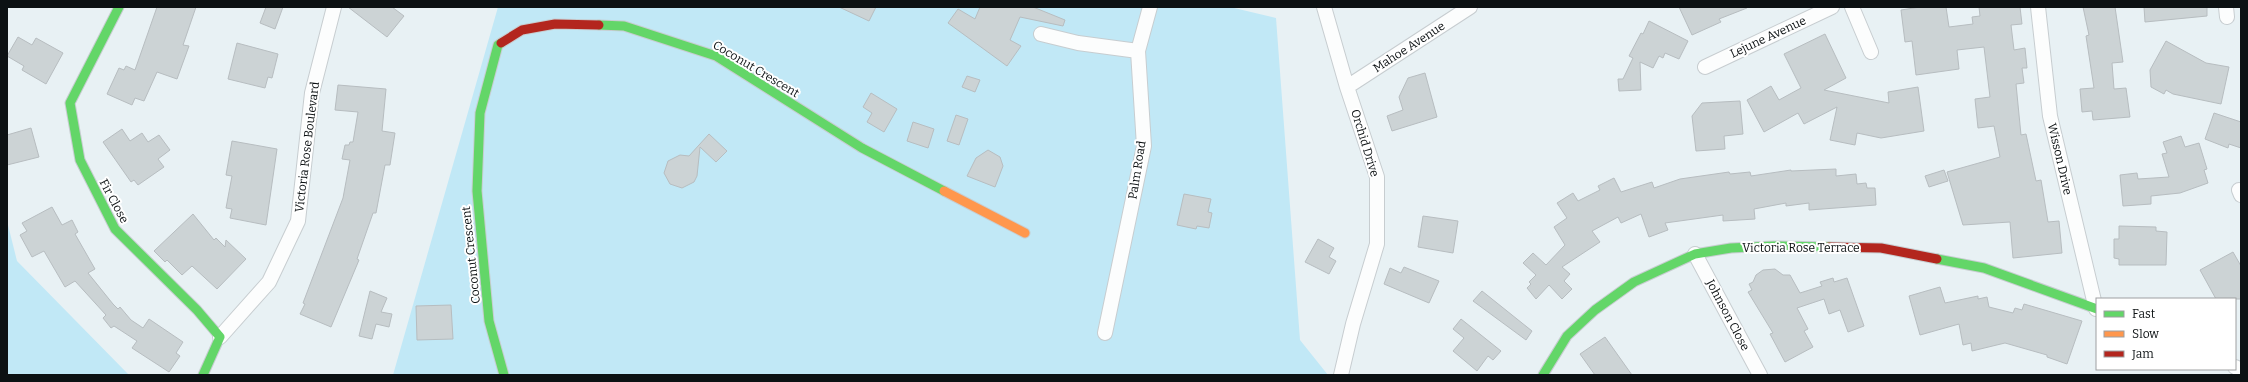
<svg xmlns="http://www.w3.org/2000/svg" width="2248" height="382" viewBox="0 0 2248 382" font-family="Bitter,serif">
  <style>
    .green { fill: #c1e8f6 }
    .building { fill: #ccd3d5; stroke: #b7bdc0 }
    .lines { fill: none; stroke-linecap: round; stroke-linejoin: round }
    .street-casing { stroke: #c7cdd0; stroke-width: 16 }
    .fast-casing { stroke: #c7cdd0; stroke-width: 11 }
    .slow-casing { stroke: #c7cdd0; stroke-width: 11 }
    .jam-casing { stroke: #c7cdd0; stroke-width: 11 }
    .street { stroke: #fcfdfd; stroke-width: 14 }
    .fast { stroke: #63d668; stroke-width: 9 }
    .slow { stroke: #ff974d; stroke-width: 9 }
    .jam { stroke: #b3261e; stroke-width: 9 }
    .labels { text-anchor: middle; stroke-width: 4; stroke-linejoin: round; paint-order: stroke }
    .street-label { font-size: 12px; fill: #0c1113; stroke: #fff }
  </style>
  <rect width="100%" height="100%" fill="#e8f1f4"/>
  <path class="green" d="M498,7h732l46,11 24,322 28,35h-935z
    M7,221l10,40 112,114h-122z"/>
  <path class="building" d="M157,7h39l-13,38 6,1 -12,33 -20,-7 -13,29 -9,-3 -3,7 -25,-11 12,-26 5,2 2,-4 9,4z
    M266,7h17l-8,22 -15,-6z
    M348,7h44l12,9 -17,21z
    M839,7h37l-7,14z
    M980,7h53l32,13 -2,6 -43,-9 -10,23 11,6 -14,20 -59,-43 10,-14 17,10z
    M1679,7h67l1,1 -28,11 2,3 -29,13z
    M1920,7h26l3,20 24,-3 -1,-7 8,-1 -1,-9h41l2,17 -11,1 3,25 11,-2 2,20h-5l2,15 -8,1 5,51 5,-1 10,47 5,-1 7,42 11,-1 3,32 -49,5 -3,-36 -47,3 -16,-53 53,-15 -6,-31 -16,2 -3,-29 15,-2 -6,-50 -27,3 2,19 -43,6 -4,-34 -7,1 -4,-32z
    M2083,7h32l8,55 -11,1 2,26 12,-1 4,29 -37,3 -1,-9 -10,1 -2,-23 14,-1 -8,-52 3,-1z
    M2144,7h63v9l-62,6z
    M1649,21l39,20 -9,18 -14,-6 -2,5 -4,-2 -6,12 -13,-6 1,28 -22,1 -1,-12h5l10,-21 -4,-2 12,-23 2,1z
    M1825,34l21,44 -22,12 65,13 -1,-11 30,-5 6,44 -43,7 -24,-5 -2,12 -25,-5 7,-33 -33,17 -6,-11 -34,19 -17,-32 24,-14 8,14 22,-12 -17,-34z
    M18,37l14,8 4,-7 27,15 -17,31 -24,-14 2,-4 -17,-10z
    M2166,41l40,22 23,4 -8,37 -48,-10 -7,-4 -2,4 -13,-7 -1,-17z
    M237,43l41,11 -6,24 -4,-1 -3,11 -37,-9z
    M1425,73l12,44 -45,14 -5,-15 16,-6 -4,-13 9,-19z
    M967,76l13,4 -5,12 -13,-5z
    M338,85l48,4 -4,42 13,2 -5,32h-5l-9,48h-3l-16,46 2,1 -28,67 -31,-13 5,-10 -2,-1 40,-105 7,-38 -8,-1 3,-14h4l1,-3h3l5,-30 -23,-2z
    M871,93l26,16 -13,23 -17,-10 5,-9 -9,-6z
    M1740,101l3,33 -19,2 1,13 -29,2 -4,-35 10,-13z
    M2214,113l27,9v26l-12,-4 -1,4 -23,-9z
    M956,115l12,4 -9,26 -12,-4z
    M913,122l21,7 -6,19 -21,-7z
    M31,128l8,29 -32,8v-30z
    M122,129l8,12 12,-8 6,9 11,-7 11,15 -12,9 6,8 -26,18 -4,-5 -3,2 -28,-40z
    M709,134l18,17 -11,11 -16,-15 -3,29 -3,6 -12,6 -12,-4 -6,-11 4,-12 12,-6 9,1z
    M2181,136l4,11 14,-4 8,26 -3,1 4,13 -28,10 -29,3v8l-28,2 -3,-31 17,-2 1,6 31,-2 -7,-23 5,-1 -4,-11z
    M232,141l45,8 -11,76 -36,-7 2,-9 -6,-1 6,-32 -6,-1z
    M988,150l12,7 3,9 -8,21 -28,-11 9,-18z
    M1836,169v7l20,-2 1,10 9,-1 1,5h8l1,17 -67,5v-7l-23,3v-3l-32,6 1,10 -32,2v-6l-58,8 3,7 -19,7 -8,-23 -20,9 -3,-6 -26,14 8,11 -38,25 8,7 -6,7 8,8 -10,10 -13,-14 -13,14 -9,-11 4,-4 -2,-2 7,-7 -13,-12 10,-10 13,12 19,-20 -11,-18 13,-9 -10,-15 16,-10 5,8 22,-11 -2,-4 16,-8 7,14 31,-10 2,6 26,-9 49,-7 1,2 20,-2 1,4 40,-6v1z
    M1944,170l4,11 -19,6 -4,-11z
    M1184,194l27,5 -3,13 4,1 -3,15 -12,-2 -1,3 -19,-4z
    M52,207l10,18 10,-5 6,12 -3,2 20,35 -7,4 25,31 5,5 2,-2 11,13 12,8 6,-9 34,23 -7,11 4,3 -11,16 -37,-24 5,-7 -23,-15 -3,2 -8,-10 3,-3 -31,-34 -10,6 -21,-36 -12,6 -12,-22 7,-4 -5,-8z
    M193,214l21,26 2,-2 9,9 1,-7 20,19 -29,30 -25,-23 -10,9 -15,-15 -2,2 -11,-11z
    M1423,216l35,5 -5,32 -35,-6z
    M2119,226l37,1v4l11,1 -1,33h-47v-6l-5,-1v-19h5z
    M1318,239l16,9 -5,9 7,4 -7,13 -24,-12z
    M2233,252l8,14v33h-25l-16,-29z
    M1404,267l35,14 -10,22 -45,-19 6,-16 11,5z
    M1775,269l8,6h7l10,18 22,-7 -2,-4 13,-4 1,4 13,-4 17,48 -16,6 -8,-22 -11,4 -5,-15 -27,9 11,21 -4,2 9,16 -28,15 -15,-28 3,-1 -25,-41 4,-2 -3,-6 4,-2 3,-7 7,-5z
    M1940,287l5,16 33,-7v3l9,-2 2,10 24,6 2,-5 7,2 2,-6 58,17 -15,43 -20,-7v-2l-42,-12 -33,8 -1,-8 -8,2 -4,-21 -39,11 -11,-39z
    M370,291l17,7 -6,14 11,2 -3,13 -13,-3 -4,15 -13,-3z
    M1482,291l50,40 -6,9 -53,-39z
    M451,305l2,34 -36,1 -1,-34z
    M1461,319l40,32 -8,9 -5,-4 -11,15 -24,-20 11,-13 -11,-9z
    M1605,337l27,38h-37l-15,-21z"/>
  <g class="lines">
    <g class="street-casing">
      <path id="street" d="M1324,7l23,80 30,90v67l-24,80 -12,51
        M1852,7l19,45
        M2038,7l12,109 46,193
        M2226,7l1,10
        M1041,34l37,9 60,8
        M1705,67l127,-60
        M1347,87l123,-80
        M2239,190l2,5
        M1695,254l65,121
        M1105,333l39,-187 -6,-95 12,-44
        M220,337l49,-55 29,-61 14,-128 22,-86
        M2235,367l6,3"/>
    </g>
    <g class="fast-casing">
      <path id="fast" d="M119,7l-49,96 10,57 35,69 82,81 23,27 -17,38
        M599,25l25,1 92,30 146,92 82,43
        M501,43l-3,2 -18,68 -3,78 12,130 15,54
        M1937,259l47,9 113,41
        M1543,375l24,-39 28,-26 39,-28 61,-28 36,-6 43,-2 55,1"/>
    </g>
    <g class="slow-casing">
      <path id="slow" d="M944,191l81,42"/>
    </g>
    <g class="jam-casing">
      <path id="jam" d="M501,43l21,-13 33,-6 44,1
        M1829,247l52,1 56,11"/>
    </g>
    <use href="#street" class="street"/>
    <use href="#fast" class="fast"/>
    <use href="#slow" class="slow"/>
    <use href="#jam" class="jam"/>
  </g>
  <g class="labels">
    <g class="street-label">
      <text transform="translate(1768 37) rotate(-25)" y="4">Lejune Avenue</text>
      <text transform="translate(1409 47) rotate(-33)" y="4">Mahoe Avenue</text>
      <text transform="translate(756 69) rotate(31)" y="4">Coconut Crescent</text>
      <text transform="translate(1365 143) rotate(73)" y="4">Orchid Drive</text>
      <text transform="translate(307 147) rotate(-83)" y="4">Victoria Rose Boulevard</text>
      <text transform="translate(2060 159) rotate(77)" y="4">Wisson Drive</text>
      <text transform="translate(1137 170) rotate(-81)" y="4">Palm Road</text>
      <text transform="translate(114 201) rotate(62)" y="4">Fir Close</text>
      <text x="1801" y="252">Victoria Rose Terrace</text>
      <text transform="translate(471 255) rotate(-96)" y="4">Coconut Crescent</text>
      <text transform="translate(1728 315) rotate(62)" y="4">Johnson Close</text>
    </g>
  </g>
  <rect width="2248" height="382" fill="none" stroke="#0c1113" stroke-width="16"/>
  <rect x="2096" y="298" width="140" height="72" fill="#ffffff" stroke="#9ea0a1"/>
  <rect x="2104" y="311" width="20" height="6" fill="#63d668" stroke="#9ea0a1"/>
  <text x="2132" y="318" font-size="12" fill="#0c1113">Fast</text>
  <rect x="2104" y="331" width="20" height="6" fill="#ff974d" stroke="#9ea0a1"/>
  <text x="2132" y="338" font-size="12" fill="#0c1113">Slow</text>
  <rect x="2104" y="351" width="20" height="6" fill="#b3261e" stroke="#9ea0a1"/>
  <text x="2132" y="358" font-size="12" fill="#0c1113">Jam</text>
</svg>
